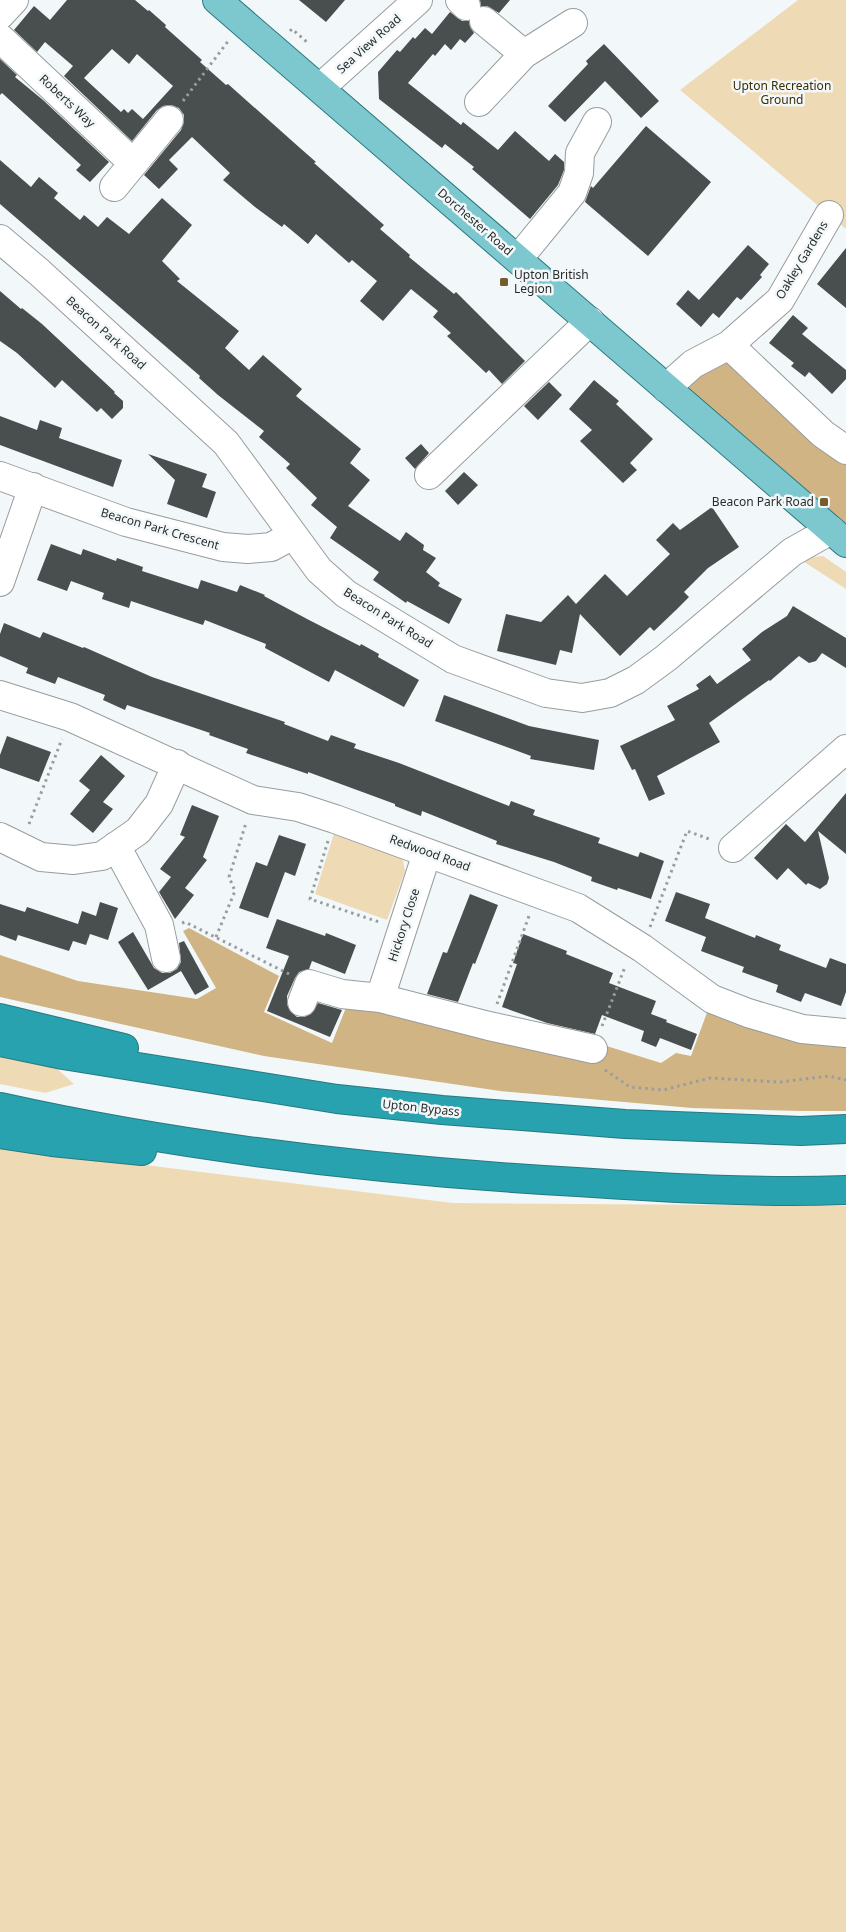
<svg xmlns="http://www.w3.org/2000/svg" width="846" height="1932" viewBox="0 0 846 1932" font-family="'Noto Sans',sans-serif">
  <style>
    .green { fill: #efdab6 }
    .forest { fill: #d0b483 }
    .building { fill: #494e4f; fill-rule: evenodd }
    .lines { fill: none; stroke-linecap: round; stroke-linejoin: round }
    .minor-casing { stroke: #979d9e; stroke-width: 30 }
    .major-casing { stroke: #287980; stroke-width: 30 }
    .highway-casing { stroke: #287980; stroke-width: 30 }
    .path { stroke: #999d9d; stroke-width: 3; stroke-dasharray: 2.5 4; stroke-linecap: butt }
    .minor { stroke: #fff; stroke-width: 28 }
    .major { stroke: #7dc7ce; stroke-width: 28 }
    .highway { stroke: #27a2ae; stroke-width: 28 }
    .poi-dot { fill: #765d2e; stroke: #f2f8f9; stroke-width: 2 }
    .labels { text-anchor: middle; stroke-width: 5; stroke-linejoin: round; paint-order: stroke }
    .street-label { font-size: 12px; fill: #2a2c2c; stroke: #f2f8f9 }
    .park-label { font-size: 12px; fill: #3e2b01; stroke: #f2f8f9 }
    .poi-label { font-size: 12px; fill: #2a2c2c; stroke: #f2f8f9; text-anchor: start }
  </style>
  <rect width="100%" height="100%" fill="#f2f8f9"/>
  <path class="green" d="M798,0h48v229l-166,-139z
    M823,556l23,16v17l-48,-31z
    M336,827l60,24 7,9 2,11 -18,49 -72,-26z
    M0,1055l55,12 19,17 -29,9 -45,-9z
    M0,1147l453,56 393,3v726h-846z"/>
  <path class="forest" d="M729,345l117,105v93l-180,-155z
    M189,928l90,48 -15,36 68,31 15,-38 52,12 198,26 64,20 15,-10 15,3 21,-57 134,34v78h-44l-110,-3 -192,-17 -236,-35 -264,-59v-42l78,26 119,18 19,-11 -33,-57z"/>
  <path class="building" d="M67,0h68l13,11 1,-1 17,15 -1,2 37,33 -2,2 26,23 2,-1 72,64 16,14 -2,1 70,62 -4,4 30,26 -1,2 45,37 2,-2 69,69 -23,23 -13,-14 -3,3 -39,-37 4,-3 -18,-16 5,-6 -27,-22 -28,32 -23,-20 17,-20 -25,-21 -3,3 -33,-29 -8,10 -24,-20 -2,3 -27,-20 -32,-27 7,-7 -38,-36 -23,23 9,9 -19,20 -15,-14 37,-45 3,-8v-7l-5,-7 -8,-3 -8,1 -6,4 -25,31 -68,-65 9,-10 -28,-24 -8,10 -23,-22 20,-24 16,14zM112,49l17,15 8,-10 36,32 -30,33 -11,-10 -4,4 -4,-4 -3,3 -37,-34z
    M299,0h46l-19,22z
    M480,0h30l-11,13 -12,-7h-6z
    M450,12l12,9h7l1,6 4,6 -9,10 -5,-4 -9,11 -6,-6 -10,12 -2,-2 -25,29 53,42 2,-3 35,28 17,-19 34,30 6,-7 9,8v8l-6,15 -28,34 -58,-50 2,-2 -29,-23 -3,4 -63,-49 -1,-27 19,-22 3,2 13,-15 2,2 10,-11 7,6z
    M604,44l55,57 -18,17 -36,-37 -40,41 -17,-16 40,-42 -2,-3z
    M0,59l17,16 -2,2 28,23 66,62 -19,20 -14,-12 5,-5 -79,-72 -2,2z
    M646,126l65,56 -63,74 -63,-54 6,-16 2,2z
    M0,160l31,27 8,-10 19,16 -4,5 26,22 4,-5 14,12 9,-10 22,17 33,-36 30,27 -30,36 18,18 -3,2 62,50 -14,17 24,22 14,-15 39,34 -6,7 65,53 -11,14 20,17 -22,26 52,35 6,-9 18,13 -1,5 13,8 -10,14 14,11 -2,3 24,13 -13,25 -42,-23 -1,2 -33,-23 6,-8 -49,-34 7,-11 -26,-22 6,-7 -31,-30 4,-4 -31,-27 5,-6 -46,-36 -19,-17 1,-2 -200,-172z
    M748,245l21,19 -9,11 2,2 -21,23 -4,-3 -18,21 -6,-5 -12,14 -25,-23 12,-14 11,10z
    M846,248v60l-29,-24z
    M0,291l21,18 1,-1 20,16 73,68 -1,1 9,8v7l-11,11 -11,-11 -4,4 -35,-32 -7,8 -38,-35 -17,-12z
    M793,315l15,13 -6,6 44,36v9l-14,15 -23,-22 -4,5 -14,-11 3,-3 -25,-20z
    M594,380l25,21 -3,3 37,35 -23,24 7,7 -14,13 -43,-42 12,-11 -23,-21z
    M549,382l13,13 -24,25 -14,-14z
    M0,416l37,14 3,-10 22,8 -3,10 63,22 -9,27 -113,-42z
    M421,444l8,9 -14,16 -10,-11z
    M148,454l59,20 -5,13 14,5 -9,26 -40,-14 8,-24z
    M464,472l14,13 -20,20 -13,-14z
    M712,507l27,40 -31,21 -24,24 5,5 -13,13 -22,21 -4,-4 -30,29 -40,-42 -8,39 -12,-3 -4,15 -59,-14 9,-37 35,8 27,-27 8,9 29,-30 22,22 43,-42 -14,-14 17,-17 7,7z
    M51,544l30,11 2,-6 33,12 1,-3 26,9 -1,4 56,18 3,-9 36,12 3,-7 25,10 -1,1 45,24 51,26 1,-2 18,10 -1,3 41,23 -15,27 -69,-37 -6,12 -64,-34 1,-4 -61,-24 -2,5 -72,-24 -2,7 -27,-9 2,-6 -33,-12 -4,10 -30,-11z
    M793,606l53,32v30l-24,-15 -6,8 -7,2 -10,-7 -29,25 -1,-1 -60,43 11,19 -63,34 8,18 -16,7 -14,-32 -3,1 -12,-24 55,-26 -8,-14 32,-17 -3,-4 14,-10 7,9 34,-24 -9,-11 20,-17 25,-16z
    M4,623l36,15 3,-6 40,16 1,-1 68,30 133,45 -1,2 44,17 3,-6 25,9 -2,4 45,15 110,43 2,-5 24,9 -2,5 67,23 -2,5 40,14 2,-5 24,9 -13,38 -33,-11 -1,2 -26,-9 1,-4 -38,-15 -58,-18 1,-3 -75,-30 -1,5 -26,-10v-2l-87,-32v2l-62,-21 2,-4 -39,-14 1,-2 -83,-28 -2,5 -22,-10 2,-5 -47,-18 -3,7 -29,-11 2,-5 -28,-12v-22z
    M444,695l85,31 70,14 -5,30 -64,-11 1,-3 -96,-35z
    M7,736l44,16 -12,30 -39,-14v-13z
    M101,755l24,21 -22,26 10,7 -20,24 -23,-19 20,-24 -11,-9z
    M846,793v61l-28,-23 11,47 -2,6 -7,5 -12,-6 -2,2 -18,-17 -11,12 -23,-22 32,-34 19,18z
    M192,805l27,11 -16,41 4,3 -22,28 9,7 -19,24 -16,-27 12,-15 -11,-8 25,-32 -5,-2z
    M279,835l27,9 -11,32 -10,-4 -17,46 -29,-10 17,-46 11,4z
    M676,892l34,12 -5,14 50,20 1,-3 25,10 -2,5 47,18 4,-10 16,6v28l-5,14 -36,-13 -4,9 -25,-10 2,-7 -36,-13 2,-5 -43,-16 5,-14 -41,-16z
    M470,894l28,11 -23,59 -2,-1 -15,39 -31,-8 16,-42 4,1z
    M100,902l18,6 -10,32 -18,-6 -4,11 -13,-4 -4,10 -51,-16 -2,6 -16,-6v-31l25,8 2,-5 51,17 4,-13 14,5z
    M277,919l48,17 1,-3 30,12 -11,29 -33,-13 -3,8 -10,3 -4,6 -8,18v8l3,7 7,6h7l7,-3 7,-11 24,7 -12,27 -63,-26 22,-55 -23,-8z
    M133,932l21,36 8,5h8l7,-4 4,-7 -2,-19 5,-2 25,46 -14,8 -14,-24 -33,19 -30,-48z
    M523,934l44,17 -1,3 47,19 -4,10 47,18 -5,13 16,6 -1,2 31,12 -6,16 -31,-12 -4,9 -15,-6 3,-10 -42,-16 -7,19 -48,-11 -45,-16 15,-43 -4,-1z"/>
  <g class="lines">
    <g class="minor-casing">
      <path id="minor" d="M460,0l6,6
        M0,15l14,-15
        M484,21l40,33
        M0,38l133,125
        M320,88l98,-88
        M479,102l45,-48 49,-31
        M114,187l55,-67
        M0,239l39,33 187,171 93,127 27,24 107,65 93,34 36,5 28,-5 26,-13 30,-22 126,-106 39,-22
        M518,259l54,-66 7,-20 1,-20 17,-31
        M729,345l94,89 23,16
        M666,388l27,-24 36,-19 51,-45 49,-85
        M429,475l161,-154
        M0,476l126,46 97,25 25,2 23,-2 22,-12
        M0,582l33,-95
        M0,695l70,22 183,83 45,7 37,12 243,89 64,40 70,51 36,14 54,16 44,4
        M0,837l41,20 33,3 28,-4 36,-25 21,-27 18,-40
        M116,846l43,79 7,33
        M733,848l113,-99
        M380,998l47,-145
        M302,1002l7,-18 33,10 38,4 109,28 104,23"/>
    </g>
    <g class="major-casing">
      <path id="major" d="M217,0l629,543"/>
    </g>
    <g class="highway-casing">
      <path id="highway" d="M0,1018l124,30
        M0,1042l63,13 274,44 105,11 183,14 176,7 45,-2
        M0,1107c189,42 383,64 577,75 89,6 179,11 269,8
        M0,1134l52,8 90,9"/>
    </g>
    <path class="path" d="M290,31l2,-2 16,14
      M183,101l46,-61
      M29,824l33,-85
      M328,841l-18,58 69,23
      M182,923l3,-1 104,52
      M650,927l37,-96 25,9
      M216,937l19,-46 -6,-14 17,-54
      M497,1004l32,-88
      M602,1026l23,-59
      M605,1070l25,17 33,3 47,-12 70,4 49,-6 17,4"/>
    <use href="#minor" class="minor"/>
    <use href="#major" class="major"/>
    <use href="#highway" class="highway"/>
  </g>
  <g class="poi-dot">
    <rect x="499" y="277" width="10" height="10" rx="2.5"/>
    <rect x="819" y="497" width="10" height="10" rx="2.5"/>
  </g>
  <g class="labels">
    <g class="street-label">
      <text transform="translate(369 44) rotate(-42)" y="4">Sea View Road</text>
      <text transform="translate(67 101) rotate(43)" y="4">Roberts Way</text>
      <text transform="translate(475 222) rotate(41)" y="4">Dorchester Road</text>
      <text transform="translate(802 260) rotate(-59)" y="4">Oakley Gardens</text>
      <text transform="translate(106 333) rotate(42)" y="4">Beacon Park Road</text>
      <text transform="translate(160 529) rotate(16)" y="4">Beacon Park Crescent</text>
      <text transform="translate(388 618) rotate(32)" y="4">Beacon Park Road</text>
      <text transform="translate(430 853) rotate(20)" y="4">Redwood Road</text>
      <text transform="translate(404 925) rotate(-72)" y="4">Hickory Close</text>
      <text transform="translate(421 1108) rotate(6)" y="4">Upton Bypass</text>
    </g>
    <g class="park-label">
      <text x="782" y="90">Upton Recreation<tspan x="782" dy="14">Ground</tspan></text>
    </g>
    <g class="poi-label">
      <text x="514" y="279">Upton British<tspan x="514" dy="14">Legion</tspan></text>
      <text x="814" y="506" text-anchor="end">Beacon Park Road</text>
    </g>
  </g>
</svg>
